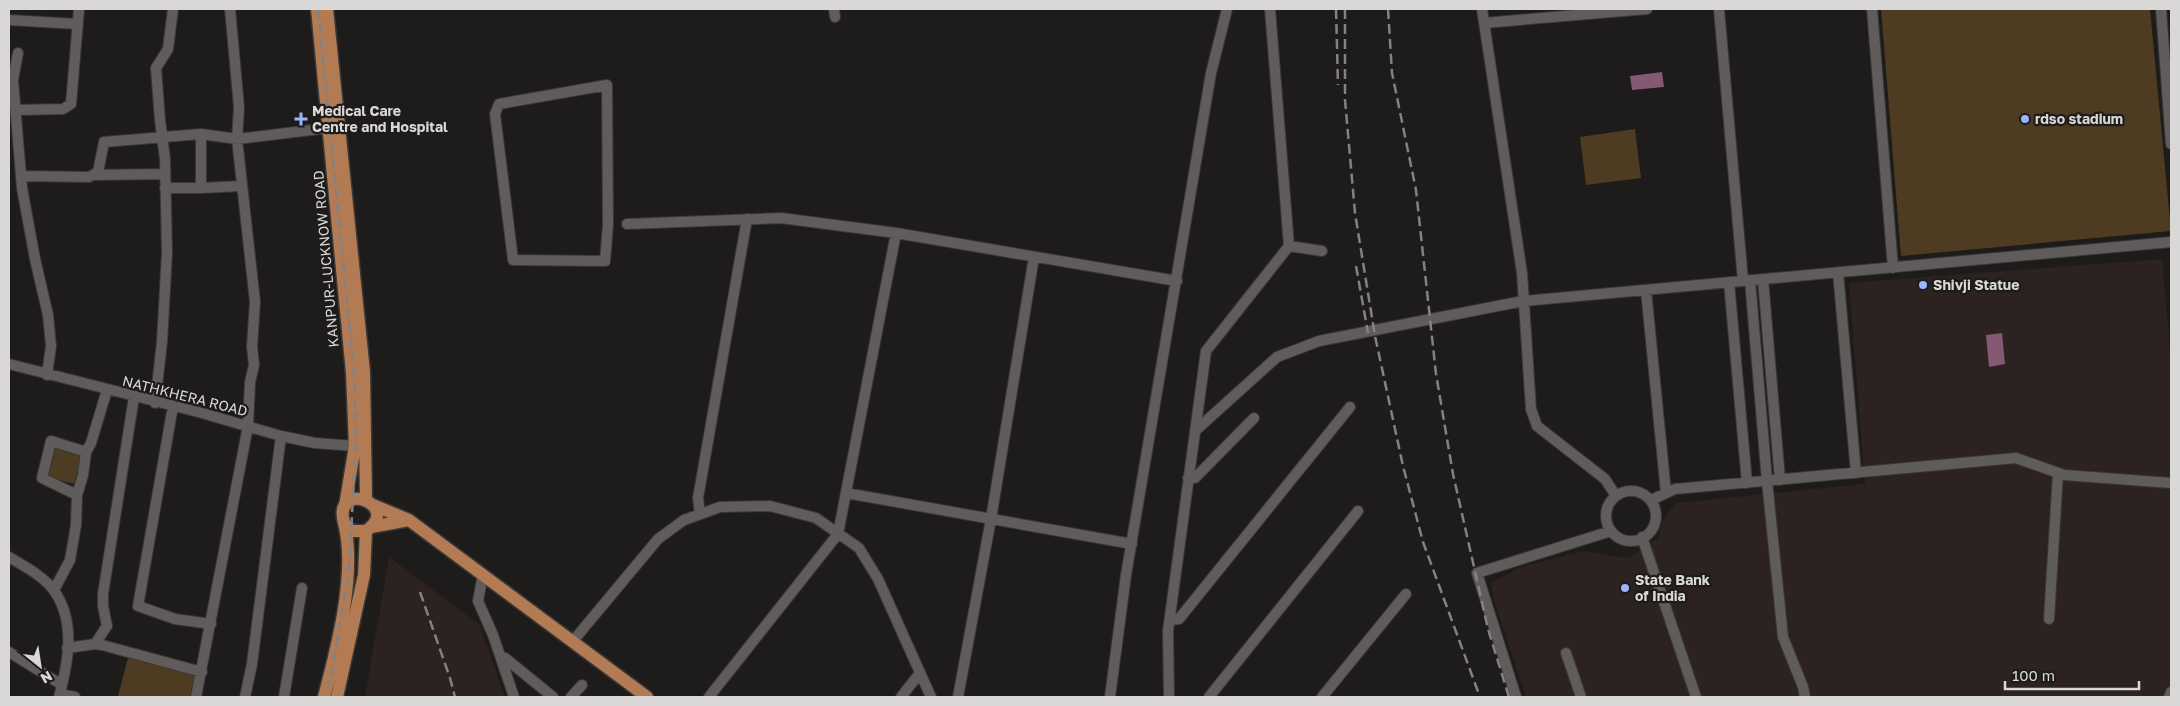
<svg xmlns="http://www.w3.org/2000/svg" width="2180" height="706" viewBox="0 0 2180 706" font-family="'Golos Text',sans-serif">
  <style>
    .built { fill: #2c2321 }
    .green { fill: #4d3c21 }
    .water { fill: #835973 }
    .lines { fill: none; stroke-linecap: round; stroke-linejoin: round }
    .minor-casing { stroke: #3a3838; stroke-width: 12 }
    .major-casing { stroke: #3a3838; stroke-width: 15 }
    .minor { stroke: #605c5b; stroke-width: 10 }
    .major { stroke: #b37b53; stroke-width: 12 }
    .rail { stroke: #848181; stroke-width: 2.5; stroke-dasharray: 10 5; stroke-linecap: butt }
    .poi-dot { fill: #9ab5fd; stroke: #1e1b1b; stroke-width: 2 }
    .labels { text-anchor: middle; stroke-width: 4.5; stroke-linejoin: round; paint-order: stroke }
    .poi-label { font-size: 14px; font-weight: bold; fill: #dad8d7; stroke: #1e1b1b; text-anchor: start }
    .street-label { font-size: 14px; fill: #dad8d7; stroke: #1e1b1b }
  </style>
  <rect width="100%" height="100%" fill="#1e1b1b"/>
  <path class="built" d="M2162,259l9,103v335h-645l-32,-97 -3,-17 30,-16 62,-16 45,7 30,-20 5,-18 13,-17 189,-19 -16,-201z
    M389,557l90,67 26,73h-140z"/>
  <path class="green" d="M1881,9h269l21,222 -270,25z
    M1635,129l6,49 -55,7 -6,-48z
    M54,446l29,8 -9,30 -29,-8z
    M128,658l68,16 -6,23 -72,-1z"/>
  <path class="water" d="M1662,72l2,15 -32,3 -2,-14z
    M2002,333l3,31 -16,3 -3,-32z"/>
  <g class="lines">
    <g class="minor-casing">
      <path id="minor" d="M834,9l1,8
        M1482,9l40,264 9,136 6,17 68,53 11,17
        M1719,9l24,272
        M1872,9l21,259
        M2161,9l10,135
        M9,20l68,4
        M1484,23l163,-14
        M18,53l-5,27 9,108 13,71 13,56 3,31 -4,29
        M607,85l1,140 -3,36 -92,-1 -18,-146 4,-10z
        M16,110l47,-1 8,-5 8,-95
        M201,134v54l40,-2
        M93,175l72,-1
        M21,176l68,1 9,-5 6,-30 97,-8 36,5 91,-11
        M165,188h36
        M627,224l154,-6 115,15 281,48
        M1289,246l33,5
        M1838,272l18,201
        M1763,279l17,201
        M1750,280l17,201 16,156 20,50 2,10
        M1729,282l18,201
        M1646,290l20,203
        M9,364l193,49 79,23 34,7 40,3
        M155,403l7,-61 5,-89 -2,-94 -5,-39 -4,-52 12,-19 5,-40
        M173,406l-35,200 37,13 36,5
        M1195,431l82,-74 42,-16 204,-40 648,-59
        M86,452l5,-9 16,-53
        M1188,478h7l59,-60
        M1606 516a25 25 0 1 1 50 0a25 25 0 1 1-50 0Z
        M846,493l286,51
        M1651,500l24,-11 341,-31 48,17 107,8
        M700,514l-2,-16 49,-279
        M1642,537l54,160
        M9,557c15,9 36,20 46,35 21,31 13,71 4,105
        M483,574l-5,27 15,34 21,62
        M54,590l16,-30 6,-35 1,-30 6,-20 3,-23 -35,-11 -9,37 35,17
        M2049,619l9,-146
        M1170,620l9,-1 171,-212
        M573,641l85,-102 26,-19 36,-13 50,-1 46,12 43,30 19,31 53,118
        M95,644l12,-18 -4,-20v-12l31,-197
        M67,648l28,-4 7,1 100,27
        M9,652l53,33
        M1566,653l15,44
        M501,659l4,-1 48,39
        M60,694l15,3
        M196,697l52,-271 2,-44 4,-17 -2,-18 3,-45 -18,-163 2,-32 -9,-98
        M245,697l7,-33 29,-228
        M284,697l18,-109
        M571,697l11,-12
        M709,697l129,-163 58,-301
        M901,697l19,-24
        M958,697l33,-178 43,-262
        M1110,697l16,-122 85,-502 16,-64
        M1169,697l-1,-66 38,-280 83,-105 -19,-237
        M1209,697l149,-186
        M1322,697l84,-103
        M1516,697l-39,-124 134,-42
        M2169,697l2,-5"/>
    </g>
    <g class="major-casing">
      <path id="major" d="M317,9l35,364 3,73 -10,60
        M327,9l37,363 2,128
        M373,505l36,15 238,177
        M371,527l38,-7
        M324,697c13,-49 33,-125 20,-174 -12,-45 60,-18 22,8h-15l-7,-8
        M337,697l27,-122 2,-44"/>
    </g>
    <use href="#minor" class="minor"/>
    <use href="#major" class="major"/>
    <path class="rail" d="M318,9l37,373v76l-6,114 -22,125
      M1336,9l2,76
      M1345,9v91l10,113 20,123 28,130 20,76 57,155
      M1388,9l4,64 24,117 20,184 17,100 35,155 21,68
      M1356,266l12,67
      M420,592l30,86 5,19"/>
  </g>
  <g class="poi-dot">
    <path d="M298.5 111.5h5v5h5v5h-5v5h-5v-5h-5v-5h5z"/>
    <circle cx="2025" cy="119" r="5"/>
    <circle cx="1923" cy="285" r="5"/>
    <circle cx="1625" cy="588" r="5"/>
  </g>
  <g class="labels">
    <g class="poi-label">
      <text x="312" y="116">Medical Care<tspan x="312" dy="16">Centre and Hospital</tspan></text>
      <text x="2035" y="124">rdso stadium</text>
      <text x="1933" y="290">Shivji Statue</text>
      <text x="1635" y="585">State Bank<tspan x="1635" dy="16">of India</tspan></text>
    </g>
    <g class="street-label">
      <text transform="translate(326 259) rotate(-95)" y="5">KANPUR-LUCKNOW ROAD</text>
      <text transform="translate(185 396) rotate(14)" y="5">NATHKHERA ROAD</text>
    </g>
  </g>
  <rect width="2180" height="706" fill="none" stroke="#dad8d7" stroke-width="20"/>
  <g transform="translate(40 666) rotate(150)" stroke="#1e1b1b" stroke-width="4" paint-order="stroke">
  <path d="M0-4L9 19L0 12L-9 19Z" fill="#dad8d7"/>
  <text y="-8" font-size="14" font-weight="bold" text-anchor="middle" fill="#dad8d7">N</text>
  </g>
  <path d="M2005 681v8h134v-8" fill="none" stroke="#dad8d7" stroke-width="2.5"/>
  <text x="2012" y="681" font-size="15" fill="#dad8d7" stroke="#1e1b1b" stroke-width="4" paint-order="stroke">100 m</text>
</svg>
